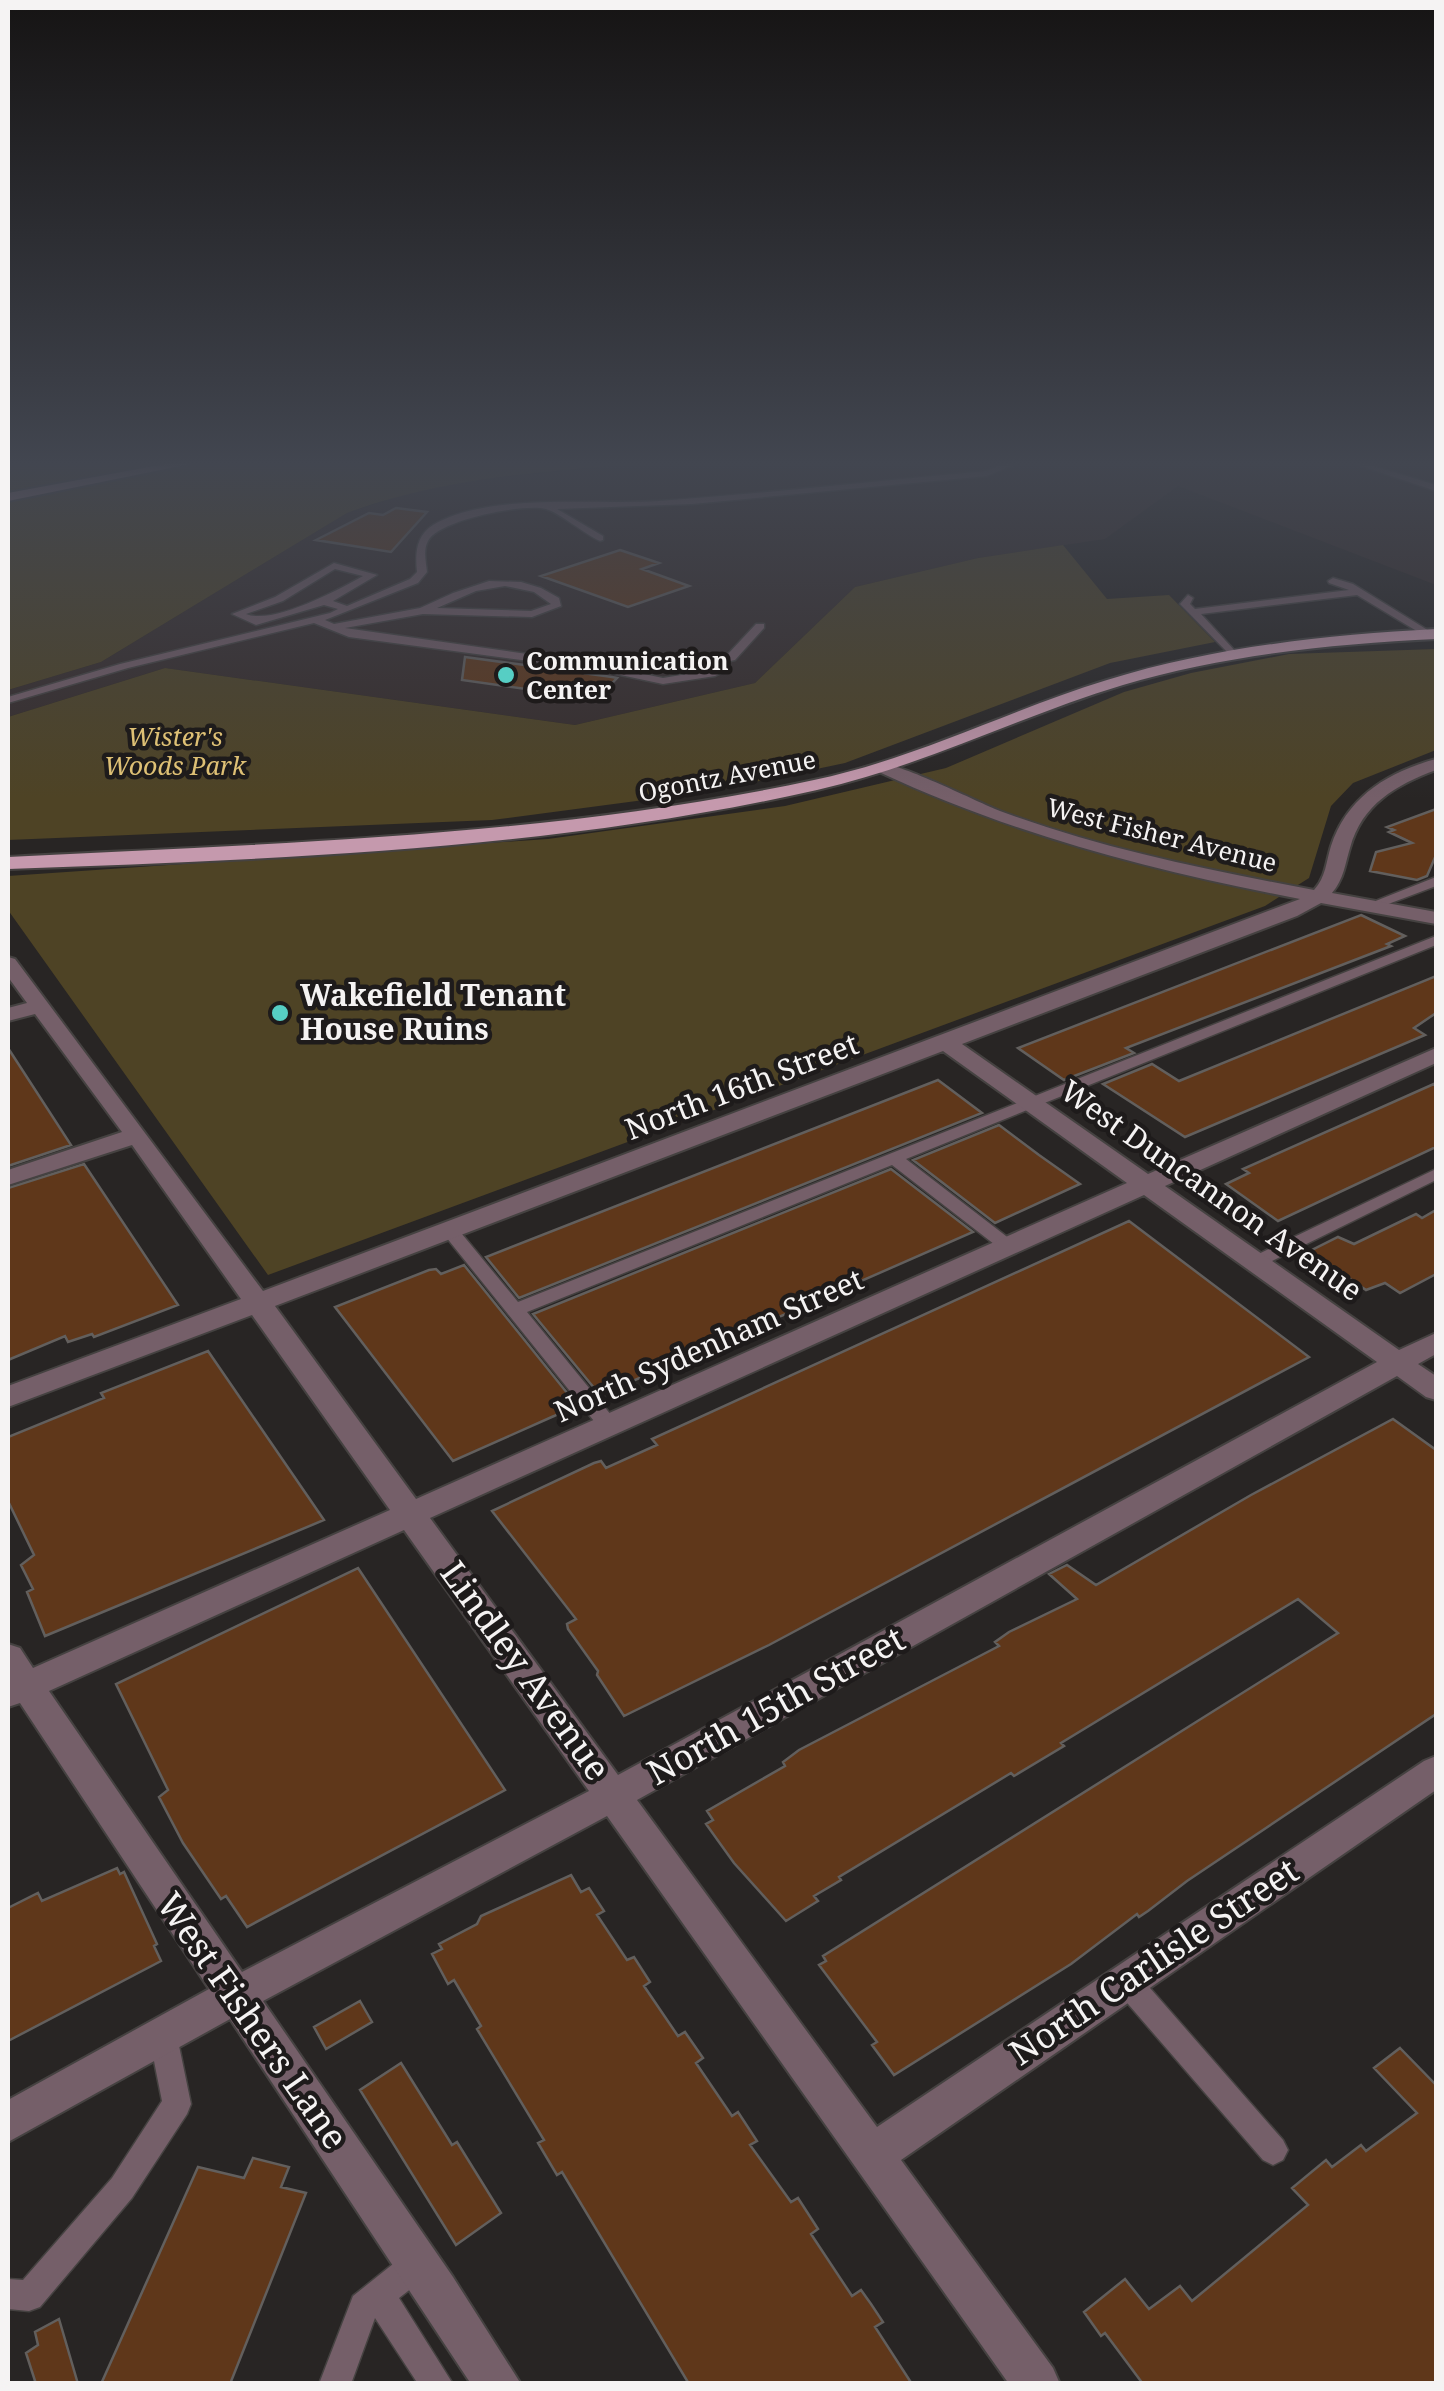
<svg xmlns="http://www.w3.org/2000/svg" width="1444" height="2391" viewBox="0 0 1444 2391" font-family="'Noto Serif',serif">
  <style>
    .built { fill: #362c2b }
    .green { fill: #4e4325 }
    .building { fill: #5f371a; stroke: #625f5d; stroke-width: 2.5 }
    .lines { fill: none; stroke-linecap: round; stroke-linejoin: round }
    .lane-casing { stroke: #454241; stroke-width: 3 }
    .street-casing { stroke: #454241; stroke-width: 4 }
    .secondary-casing { stroke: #454241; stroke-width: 4 }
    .primary-casing { stroke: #454241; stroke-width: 4 }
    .lane { fill: #755f69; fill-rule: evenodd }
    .street { fill: #755f69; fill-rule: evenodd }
    .secondary { fill: #a2808f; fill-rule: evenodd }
    .primary { fill: #c599ad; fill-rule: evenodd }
    .poi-dot { fill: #56cec4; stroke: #1e1b1b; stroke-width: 4 }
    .labels { text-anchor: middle; stroke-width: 9; stroke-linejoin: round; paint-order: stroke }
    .far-poi-label { font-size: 25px; font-weight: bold; fill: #f5f3f3; stroke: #1e1b1b; text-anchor: start }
    .far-park-label { font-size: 25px; font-style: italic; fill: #dec075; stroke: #1e1b1b }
    .far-street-label { font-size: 25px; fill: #f5f3f3; stroke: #1e1b1b }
    .poi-label { font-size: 30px; font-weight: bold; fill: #f5f3f3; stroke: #1e1b1b; text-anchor: start }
    .street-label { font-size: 30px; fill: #f5f3f3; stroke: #1e1b1b }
    .near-street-label { font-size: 35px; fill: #f5f3f3; stroke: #1e1b1b }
  </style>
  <rect width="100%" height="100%" fill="#282524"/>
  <path class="built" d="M638,464h798v121l-258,-99 -73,53 -127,19 -123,29 -100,96 -180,42 -410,-57 -157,49v-27l93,-28 246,-149 73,-24 41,-8z"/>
  <path class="green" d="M8,464h630c-100,8 -196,14 -291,49l-246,149 -93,28z
    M1063,545l44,54 62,-4 46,47 -105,21 -265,100 -133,28 -220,29 -484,20v-123l157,-49 410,57 180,-42 100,-96 123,-29z
    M1436,649v101l-83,33 -22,23 -22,72 -44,28 -997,369 -260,-365v-34l540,-37 237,-33 161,-38 178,-76 67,-19 98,-19z"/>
  <path class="building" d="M396,508l31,4 -36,40 -75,-12 53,-27 14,2z
    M620,550l39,13 -17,6 47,17 -61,21 -87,-31z
    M465,657l147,20 5,1 -20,21 -135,-19z
    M1436,809v46l-9,21 -10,4 -47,-9 6,-19 36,-9 -23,-11 5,-2 -7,-3z
    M1361,915l44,21 -18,8 4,2 -265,102 8,5 -70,27 -46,-32z
    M1436,976v37l-22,15 11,7 -240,102 -82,-53 49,-20 27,17z
    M8,1048l63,97 -63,21z
    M938,1080l44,33 -463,185 -33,-41z
    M1436,1083v64l-158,74 -52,-37 23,-11 -6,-4z
    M999,1125l40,30 41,29 -85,39 -82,-63z
    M84,1164l94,141 -84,32 -2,-3 -24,8 -3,-6 -57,24v-172z
    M891,1169l82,63 -363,159 -5,-6 -10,4 -62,-75z
    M1436,1210v64l-36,19 -15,-10 -19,7 -56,-39 28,-14 16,7 62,-30 6,4z
    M1129,1221l180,136 -540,288 -145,71 -27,-41 1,-4 -30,-42 -1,-5 9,-5 -84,-108 102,-48 7,-2 5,7 51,-23 -5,-6z
    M464,1265l108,134 -17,8 5,6 -6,3 -101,45 -118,-154 94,-37 7,-1 5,5z
    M208,1351l116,169 -279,116 -18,-44 6,-3 -12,-24 13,-10 -26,-54v-64l96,-39 -3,-5z
    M1393,1419l43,31v264l-249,167 -39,30 -9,6 -2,-3 -66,50 -177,111 -22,-30 5,-3 -58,-77 7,-4 -3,-5 515,-323 -40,-34 -237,144 3,3 -50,30 -3,-3 -172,104 2,3 -27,16 4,5 -32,20 -52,-58 -28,-39 7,-4 -6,-9 78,-45 -2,-4 16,-12 200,-104 -4,-4 14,-10 68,-33 -28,-25 18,-9 29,20 155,-90z
    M358,1568l147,222 -258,137 -21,-31 -5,3 -38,-56 -24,-46 9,-7 -52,-106z
    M117,1868l3,6 4,-2 33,72 -3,2 7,15 -153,80v-133l30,-15 4,8z
    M571,1875l10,17 8,-4 15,23 -7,4 30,45 7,-3 16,25 -6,4 34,50 7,-4 18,26 -7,5 36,53 6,-4 19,29 -7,4 41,57 7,-4 20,31 -7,5 41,62 9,-6 10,14 12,18 -8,5 37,57h-223l-127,-212 -5,3 -19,-32 6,-3 -67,-111 4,-3 -27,-46 -6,4 -16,-30 10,-5 -3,-5 38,-20 4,-8z
    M360,2001l12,21 -46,27 -12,-22z
    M1400,2048l36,37v299h-293l-38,-51 -4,3 -17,-24 41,-33 24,30 31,-23 12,15 116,-96 -16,-17 34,-28 6,7 29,-22 5,6 51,-38 -43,-45z
    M401,2063l51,82 5,-3 44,71 -45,32 -96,-155z
    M253,2158l36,9 -8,20 25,6 -76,191h-129l97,-217 46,11z
    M59,2319l19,65h-42l-10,-31 12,-8 -3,-13z"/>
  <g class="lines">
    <g class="lane-casing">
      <path id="lane" d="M1003,464h12l-28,12 -295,28 -135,5 46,27v4l-3,1c-16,-7 -40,-28 -54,-32 -21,-6 -108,11 -118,32 -5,9 -2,21 -1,31l-9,11 -93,37 9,4 86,-16 33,-15 36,-12 32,1 20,6 18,10 2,8 -29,11 -109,-3 -78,14 252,36 105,-3 25,-6 29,-31h8v4l-29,32 -24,5 10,8 -6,3 -52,8 -66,-14 -248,-33 -35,-14 -186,45 -120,35v-6l112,-33 210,-51 8,-4 -14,-4 -68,20 -24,-11 43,-17 59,-34 43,12 -44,26 14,5 63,-27 7,-7c-2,-19 -1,-36 16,-47 55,-33 163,-20 226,-24 109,-8 218,-20 327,-30zM335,569l28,7c-25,14 -90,49 -117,38l37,-13zM505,586l29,6 17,12 -20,7 -94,-3 39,-17zM700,667l5,4 -42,7 -38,-8z
        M1355,464h12l69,21v6z
        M1333,578l20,6 81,50 -9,2 -68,-41 -156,19 35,38v4l-4,1 -52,-53 8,-9 5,3 -3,6 5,5 154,-19 -20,-7 -1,-2z
        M1436,877v9l-61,23 -5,1 -7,-4z
        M1436,936v9l-530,214 109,84 3,4 -3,4h-12l-111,-86 -365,147 89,109 3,5 -3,5h-14l-160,-199 3,-4h12l61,74z
        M1436,1169v11l-176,87 -6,2 -9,-6 3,-4z
        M1126,1968l10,4 147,168 5,10 -5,10 -10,5 -10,-5 -147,-170 -4,-9 4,-9z
        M163,2023l10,4 4,9 14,68 -4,10 -55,84 -92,109 -11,4 -21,-2v-30l15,1 89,-102 50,-77 -13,-65 4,-9z
        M419,2248l11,4 4,11 -4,11 -31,24 54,86h-35l-43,-66 -24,66h-32l34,-88 55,-44z"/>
    </g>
    <g class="street-casing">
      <path id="street" d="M1436,759v11c-40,15 -74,34 -86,78 -5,16 -6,31 -18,45l104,19v12l-115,-21 -24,13 -335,128 186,130 288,-126v15l-271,123 234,164 37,-17v21l-18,10 18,12v24l-10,-3 -29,-21 -760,424 240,327 547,-366 12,-5v34l-535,370 152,208 7,16h-51l-402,-568 -344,185 190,276 68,107h-50l-241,-365 -222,123v-42l201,-111 -189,-286 -12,4v-63l12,4 13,20 357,-158 -138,-195 -244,92v-21l233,-87 -109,-154 -124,40v-15l114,-38 -87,-118 -27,7v-13l19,-5 -19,-26v-20l7,2 248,332 1037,-392c-146,-28 -286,-64 -421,-127v-8c17,-3 98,38 121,47 101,38 208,59 314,79 12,-13 12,-28 17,-44 16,-49 57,-74 105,-87zM943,1051l184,132 -711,316 -141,-193zM1144,1195l233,167 -759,413 -188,-257zM404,1530l185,261 -347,181 -193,-281z"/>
    </g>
    <g class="secondary-casing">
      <path id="secondary" d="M165,464h25l-182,37v-8z"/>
    </g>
    <g class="primary-casing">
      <path id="primary" d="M1436,629v10c-105,5 -211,16 -313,46 -103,31 -200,81 -306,105 -264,60 -540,69 -809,79v-12c270,-14 541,-20 806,-77 101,-21 195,-70 293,-100 107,-33 218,-45 329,-51z"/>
    </g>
    <use href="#lane" class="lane"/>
    <use href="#street" class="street"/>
    <use href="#secondary" class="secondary"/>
    <use href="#primary" class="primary"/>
  </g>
  <linearGradient id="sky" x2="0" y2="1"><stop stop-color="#161414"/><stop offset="0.58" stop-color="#424650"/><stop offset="1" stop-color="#424650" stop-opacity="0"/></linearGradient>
  <rect width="1444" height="799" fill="url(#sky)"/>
  <g class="poi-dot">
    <circle cx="506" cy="675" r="10"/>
    <circle cx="280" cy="1013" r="10"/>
  </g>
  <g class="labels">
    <g class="far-poi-label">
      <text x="526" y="670">Communication<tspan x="526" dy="29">Center</tspan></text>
    </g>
    <g class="far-park-label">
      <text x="175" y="746">Wister's<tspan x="175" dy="29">Woods Park</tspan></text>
    </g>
    <g class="far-street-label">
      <text transform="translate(727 776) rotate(-11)" y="9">Ogontz Avenue</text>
      <text transform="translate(1162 835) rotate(14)" y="9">West Fisher Avenue</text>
    </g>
    <g class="poi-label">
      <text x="300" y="1006">Wakefield Tenant<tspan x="300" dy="34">House Ruins</tspan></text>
    </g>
    <g class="street-label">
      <text transform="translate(742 1087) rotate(-21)" y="10">North 16th Street</text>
      <text transform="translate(1211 1191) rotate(35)" y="10">West Duncannon Avenue</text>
      <text transform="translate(709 1346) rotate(-24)" y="10">North Sydenham Street</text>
    </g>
    <g class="near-street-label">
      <text transform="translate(525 1671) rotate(54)" y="12">Lindley Avenue</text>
      <text transform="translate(776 1706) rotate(-29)" y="12">North 15th Street</text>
      <text transform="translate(1154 1962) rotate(-34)" y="12">North Carlisle Street</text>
      <text transform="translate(252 2021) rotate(55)" y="12">West Fishers Lane</text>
    </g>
  </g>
  <rect width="1444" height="2391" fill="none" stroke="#f5f3f3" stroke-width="20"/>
</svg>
